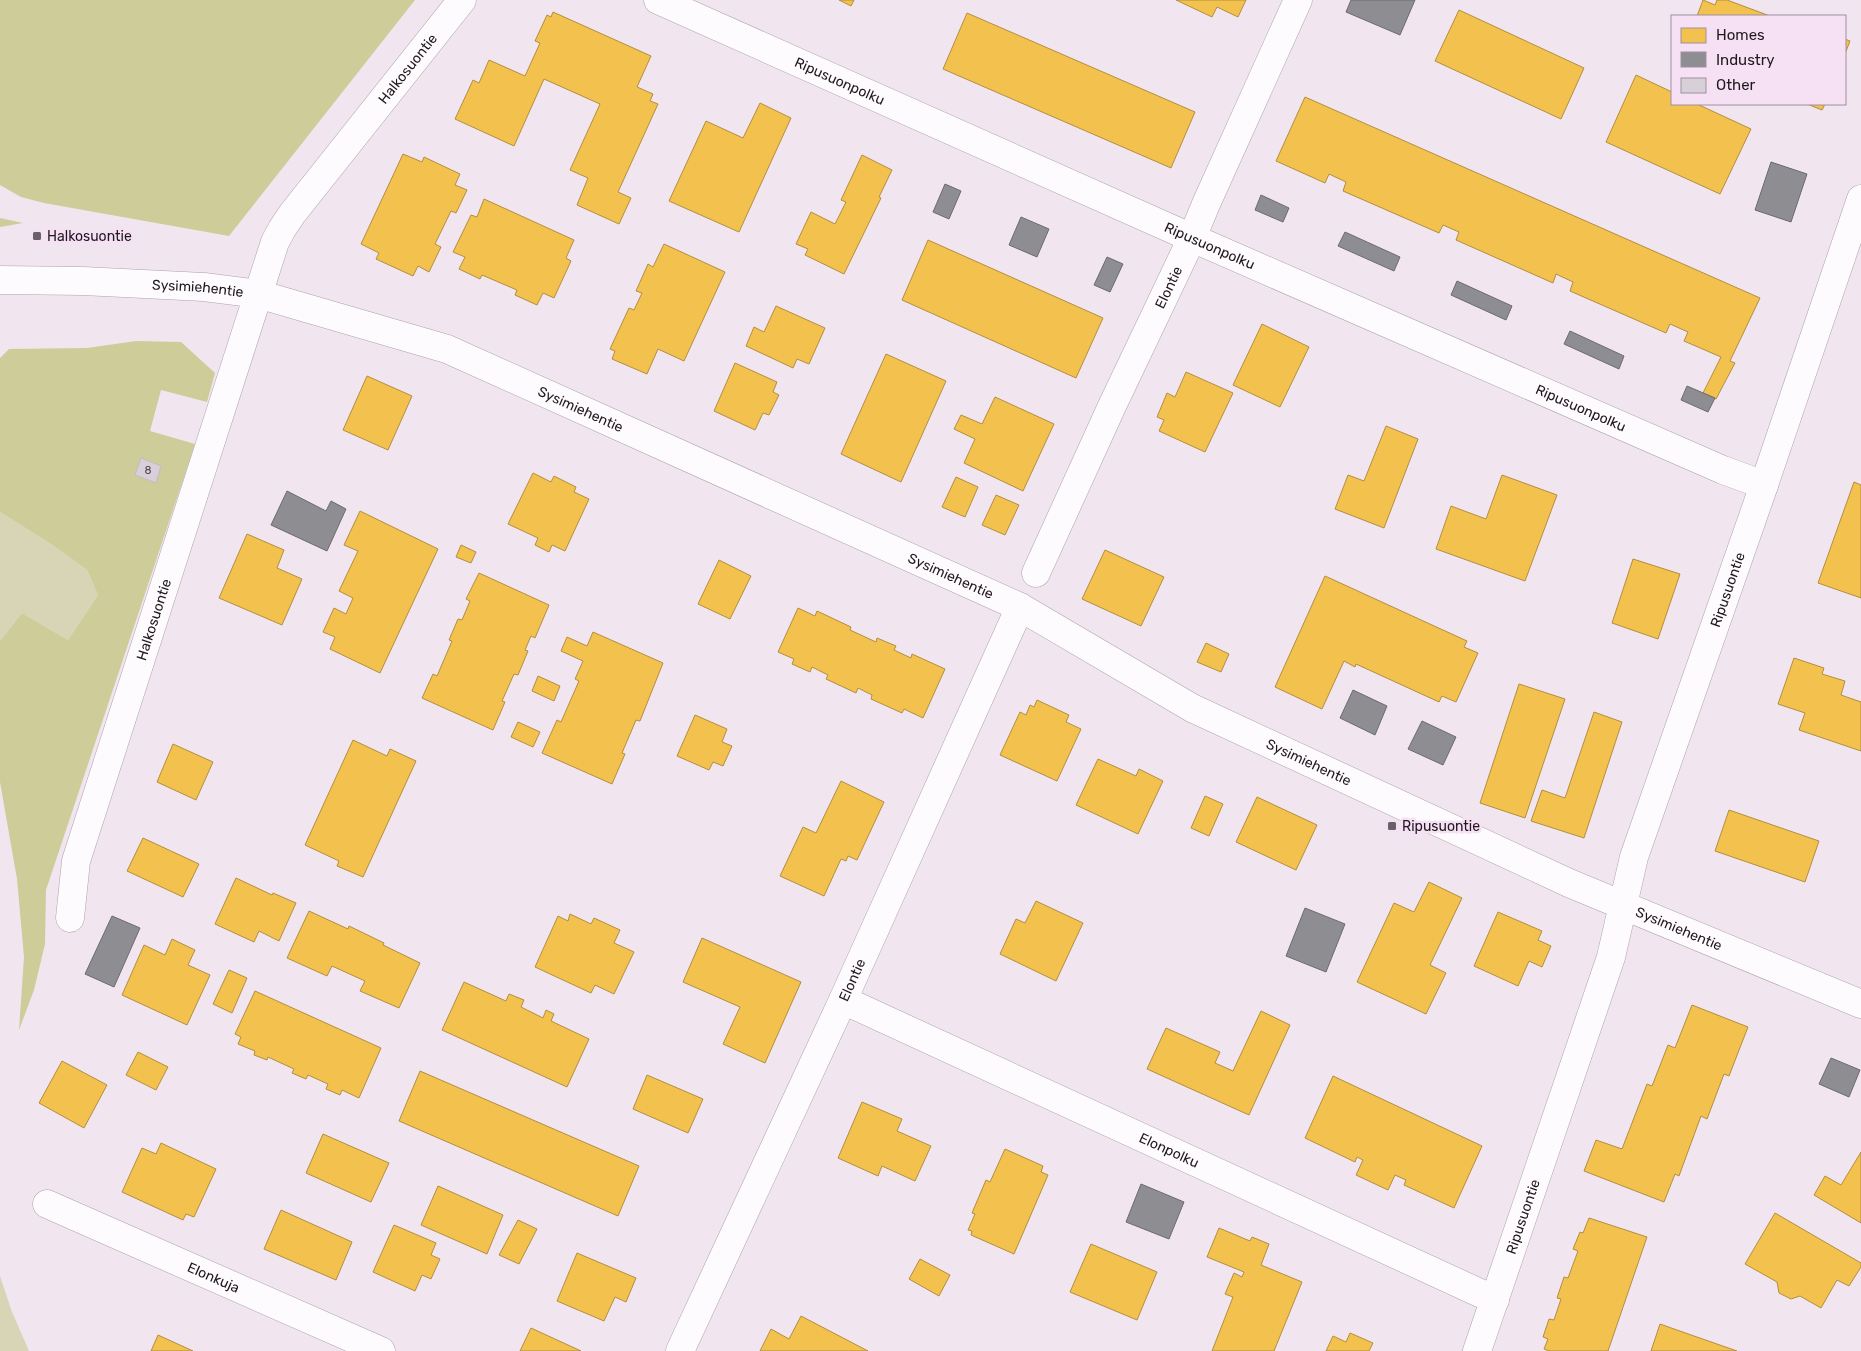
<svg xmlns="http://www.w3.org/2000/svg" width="1861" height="1351" viewBox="0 0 1861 1351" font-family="Rubik,sans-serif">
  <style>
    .green { fill: #d8d5b6 }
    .forest { fill: #cecc98 }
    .homes { fill: #f2c14e; stroke: #b38e40 }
    .industry { fill: #8d8d92; stroke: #6c6a70 }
    .building { fill: #d7d0d9; stroke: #c2bbc5 }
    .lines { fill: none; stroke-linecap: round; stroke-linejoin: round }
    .minor-casing { stroke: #aca3ab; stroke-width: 29 }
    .minor { stroke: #fdfbfd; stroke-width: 28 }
    .poi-dot { fill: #696068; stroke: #f6e0f4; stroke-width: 2 }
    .labels { text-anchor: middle; stroke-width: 5; stroke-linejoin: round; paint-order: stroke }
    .number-label { font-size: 11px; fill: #4e464e }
    .street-label { font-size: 14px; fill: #20181f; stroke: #f6e0f4 }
    .poi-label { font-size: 14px; fill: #20181f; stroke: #f6e0f4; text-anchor: start }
  </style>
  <rect width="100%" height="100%" fill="#f1e5f0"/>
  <path class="green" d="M0,512l51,32 36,26 11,25 -30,45 -46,-27 -22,28z
    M0,1276l12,36 17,39h-29z"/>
  <path class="forest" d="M0,0h415l-186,236 -185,-33 -23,-6 -21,-12z
    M0,218l23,5 -23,4z
    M136,341l45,1 34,31 -8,29 -46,-12 -11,41 45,13 -149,446 -1,54 -11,46 -15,40 5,-73 -7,-78 -17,-97v-141l22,-28 46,27 30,-45 -11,-25 -36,-26 -51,-32v-154l9,-9 78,-1z"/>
  <path class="homes" d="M839,0h15l-3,6z
    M1176,0h70l-8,17 -21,-10 -5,10z
    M1703,0l12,5 2,-5h10l43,16h-73z
    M1459,10l125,58 -23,51 -126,-58z
    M553,12l98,44 -14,31 16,7 -3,7 8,3 -40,88 13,6 -12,26 -42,-19 11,-27 -18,-8 30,-66 -56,-25 -30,67 -59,-27 18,-39 6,3 10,-23 36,16 15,-33 -5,-2 12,-26 4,2z
    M967,13l228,99 -24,56 -228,-99z
    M1845,39l5,2 -5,13z
    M1636,75l36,17v12h25l54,25 -31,65 -114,-52z
    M1305,97l455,201 -30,63 5,2 -19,36 -13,-6 18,-36 -37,-16 4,-9 -18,-8 -4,9 -96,-42 3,-9 -17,-8 -3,9 -97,-43 3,-8 -16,-7 -4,8 -96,-42 3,-9 -17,-8 -4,9 -49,-22z
    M760,103l31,15 -52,114 -70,-31 37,-80 37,17z
    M1807,104h18l-3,6z
    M403,154l19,8 2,-5 36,17 -5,11 12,5 -11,23 -5,-2 -16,33 6,3 -12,25 -11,-6 -5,10 -37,-17 3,-6 -18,-9z
    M862,155l30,15 -13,27 2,1 -37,76 -39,-19 3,-6 -12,-5 15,-32 24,12 11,-22 -5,-2z
    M484,199l90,41 -8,18 5,3 -17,37 -11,-5 -6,12 -22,-10 2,-5 -35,-15 -2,4 -21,-10 6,-12 -12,-5 18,-37 6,2z
    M928,240l175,78 -27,60 -174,-78z
    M664,244l61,28 -41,89 -26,-12 -11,25 -35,-15 3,-8 -5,-2 19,-41 5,2 8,-17 -6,-2 12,-27 5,3z
    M776,306l49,22 -16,36 -12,-5 -4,9 -47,-22 8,-19 10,5z
    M1262,324l47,23 -29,60 -47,-22z
    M886,354l60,27 -45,101 -60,-28z
    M735,363l42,19 -4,10 6,3 -10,20 -6,-2 -8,17 -41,-19z
    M1186,372l47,21 -28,59 -46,-21 5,-11 -7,-3 10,-24 8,4z
    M367,376l45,20 -24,54 -45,-20z
    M995,397l59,27 -31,67 -59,-28 11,-24 -21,-10 7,-14 21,9z
    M1386,426l32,13 -34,89 -49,-19 13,-34 16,6z
    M533,473l18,9 3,-6 22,11 -2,5 15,7 -24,52 -13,-6 -3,7 -14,-7 3,-7 -30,-14z
    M1502,475l55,20 -32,86 -89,-32 15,-43 35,13z
    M956,477l22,10 -13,30 -23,-10z
    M1854,482l7,3v113l-43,-15z
    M996,495l23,10 -14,30 -23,-10z
    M360,511l78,38 -58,124 -50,-24 5,-12 -12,-5 11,-24 12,6 7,-16 -14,-7 19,-40 -14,-6z
    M247,534l37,16 -7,18 25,11 -20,46 -63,-27z
    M461,545l15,7 -5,11 -15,-6z
    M1105,550l59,27 -23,49 -59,-27z
    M1633,559l47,15 -22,65 -46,-16z
    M719,560l32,16 -21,43 -32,-15z
    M479,573l70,32 -14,33 -4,-2 -6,14 3,1 -10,24 -4,-1 -12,27 3,1 -12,28 -71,-32 11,-24 4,2 15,-35 -3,-1 9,-21 4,1 8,-19 -4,-2z
    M1325,576l142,65 -3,6 14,6 -22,49 -14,-6 -3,6 -83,-38 -1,3 -11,-6 -22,48 -47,-22z
    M798,608l17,8 2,-5 34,16 -1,3 26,12 1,-4 19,8 -2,4 17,8 1,-4 33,15 -22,49 -19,-9 -2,4 -31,-14 1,-4 -14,-7 -2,5 -30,-14 2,-4 -16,-8 -2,5 -18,-8 2,-5 -16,-7z
    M593,632l70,31 -23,58 -4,-1 -14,33 3,1 -13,30 -70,-31 15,-33 4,2 18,-41 -4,-2 8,-18 -22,-10 6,-14 20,9z
    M1206,643l23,11 -8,18 -24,-10z
    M1794,658l30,10 -2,6 23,7 -4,14 20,7v49l-62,-21 6,-17 -27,-9z
    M538,676l22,10 -6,15 -22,-10z
    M1519,684l46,15 -40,119 -45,-15z
    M1037,700l32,15 -3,7 15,7 -24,52 -57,-26 20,-43 6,3 4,-10 4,2z
    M1594,712l28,10 -38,116 -53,-17 11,-31 23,8z
    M695,715l32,14 -5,13 10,4 -9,20 -10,-4 -4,8 -32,-14z
    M518,722l22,10 -7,15 -22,-10z
    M353,740l34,16 3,-7 26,12 -53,116 -26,-11 2,-5 -34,-16z
    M173,744l40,18 -17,38 -39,-18z
    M1098,759l38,17 3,-7 24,12 -25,53 -62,-29z
    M841,781l43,21 -27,58 -9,-4 -2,5 -5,-2 -17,37 -44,-20 23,-49 13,6z
    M1205,796l18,8 -14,32 -18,-8z
    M1257,797l60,28 -21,45 -60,-28z
    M1729,810l90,31 -14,41 -90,-31z
    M143,838l56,26 -16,33 -56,-26z
    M236,878l36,17 1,-2 23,10 -17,38 -20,-10 -5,11 -39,-18z
    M1429,882l33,16 -32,67 16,8 -20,41 -69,-32 37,-79 20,9z
    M1036,901l47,22 -27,58 -56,-27 16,-35 9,4z
    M309,911l39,18 1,-3 35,17 -1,2 37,18 -21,45 -39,-17 5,-10 -33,-15 -5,10 -40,-18z
    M1498,912l44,19 -4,9 13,6 -9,21 -13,-6 -11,25 -44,-20z
    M570,914l21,10 3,-6 26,12 -6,13 20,9 -20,42 -19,-9 -4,8 -56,-26 23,-51 10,5z
    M702,938l99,44 -36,81 -42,-19 17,-37 -57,-25z
    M172,939l23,11 -7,15 22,10 -23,50 -65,-30 22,-50 21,10z
    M229,970l18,8 -15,35 -19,-9z
    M464,982l42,19 3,-7 15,6 -3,7 22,11 3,-8 8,4 -3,7 38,18 -22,48 -125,-57z
    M255,991l126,57 -22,50 -17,-8 -2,5 -14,-6 2,-5 -20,-9 -2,4 -14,-6 2,-4 -26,-12 -1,3 -13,-5 1,-4 -17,-7 3,-7 -6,-3z
    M1692,1005l56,22 -19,49 -5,-2 -17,45 -6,-3 -22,60 -4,-2 -11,28 -80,-31 12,-31 26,9 25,-65 5,2 16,-41 7,3z
    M1261,1011l29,14 -41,90 -102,-46 19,-41 54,24 -5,11 18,8z
    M138,1052l30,15 -12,23 -30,-15z
    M62,1061l45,24 -23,43 -45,-25z
    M420,1071l219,95 -21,50 -219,-95z
    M647,1075l56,24 -15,34 -55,-24z
    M1333,1076l149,70 -28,62 -50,-23 2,-5 -11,-5 -7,15 -32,-15 7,-15 -6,-3 -2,5 -50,-24z
    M862,1102l40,17 -5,12 34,15 -16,35 -33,-15 -4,10 -40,-18z
    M323,1134l66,29 -18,39 -65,-29z
    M161,1143l55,26 -22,48 -8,-3 -3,6 -61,-28 20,-44 14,6z
    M1005,1149l38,17 -2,6 7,3 -34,79 -43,-19 1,-4 -4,-1 7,-16 -3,-1 14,-33 4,2z
    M1861,1152v71l-47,-28 11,-19 16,9z
    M438,1186l65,29 -16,39 -66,-29z
    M281,1210l71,32 -16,38 -72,-31z
    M1775,1213l86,50v4l-12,19 -12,-6 -16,28 -21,-12 -9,3 -12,-6 -2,-11 -32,-18z
    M1589,1218l58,19 -39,114h-59l-5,-2 4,-10 -5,-2 6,-18 5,1 7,-21 -4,-1 7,-21 4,1 10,-27 -5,-2 7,-17 3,1z
    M518,1220l19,9 -18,35 -20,-9z
    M394,1225l42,18 -5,12 9,4 -9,20 -9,-4 -7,16 -42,-19z
    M1219,1228l31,13 2,-4 17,7 -8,21 41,17 -28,69h-62l21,-54 -8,-3 9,-21 8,4 2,-5 -37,-15z
    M1091,1244l66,28 -20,48 -67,-28z
    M577,1253l59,25 -10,24 -11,-5 -11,24 -47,-20z
    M920,1259l30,16 -11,21 -30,-17z
    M801,1316l67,35h-108l11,-22 18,10z
    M1660,1324l34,12 43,15h-86z
    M531,1328l50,23h-61z
    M1350,1333l23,10 -4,8h-43l7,-15 13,6z
    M158,1335l35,16h-42z"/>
  <path class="industry" d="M1351,0h64l-15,35 -54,-23z
    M1771,162l36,12 -16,48 -36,-12z
    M945,184l16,7 -12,28 -16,-7z
    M1261,195l28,13 -6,14 -28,-12z
    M1021,217l28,12 -12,28 -28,-12z
    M1345,232l55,25 -6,14 -56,-25z
    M1107,257l16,7 -13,28 -16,-7z
    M1457,281l55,25 -6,14 -55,-25z
    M1570,331l54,25 -5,13 -55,-25z
    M1687,386l28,12 -7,14 -27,-12z
    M287,491l39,20 5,-10 15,8 -19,42 -56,-26z
    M1353,690l34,16 -12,29 -35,-17z
    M1422,721l34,16 -13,28 -35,-16z
    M1305,908l40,16 -19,48 -40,-16z
    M112,916l28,12 -26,59 -29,-13z
    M1831,1058l29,12 -11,27 -30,-13z
    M1141,1184l43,18 -15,37 -43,-17z"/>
  <path class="building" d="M141,458l20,8 -5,17 -21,-8z"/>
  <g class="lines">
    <g class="minor-casing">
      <g id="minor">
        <path id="s1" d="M658,0l534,238 531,232 41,15"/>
        <path id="s2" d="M0,280l83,1 121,6 54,7 189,55 573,258 172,101 377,175 292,121"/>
        <path id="s3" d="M1036,573l76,-167 80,-168 14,-34 92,-204"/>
        <path id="s4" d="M70,918l6,-57 199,-619 7,-13 10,-15 170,-214"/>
        <path id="s5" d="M843,1000l652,300"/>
        <path id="s6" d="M47,1204l334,147"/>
        <path id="s7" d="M680,1351l163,-351 177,-393"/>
        <path id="s8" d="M1477,1351l134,-394 23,-100 130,-372 97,-286"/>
      </g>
    </g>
    <use href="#minor" class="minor"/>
  </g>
  <g class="poi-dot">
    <rect x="32" y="231" width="10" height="10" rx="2.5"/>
    <rect x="1387" y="821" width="10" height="10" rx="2.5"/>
  </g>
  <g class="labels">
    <g class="number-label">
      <text x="148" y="474">8</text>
    </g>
    <g class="street-label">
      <text dy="5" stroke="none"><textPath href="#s4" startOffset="926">Halkosuontie</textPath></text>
      <text dy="5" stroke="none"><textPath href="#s1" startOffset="199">Ripusuonpolku</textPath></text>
      <text dy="5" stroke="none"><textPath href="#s1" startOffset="604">Ripusuonpolku</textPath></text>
      <text dy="5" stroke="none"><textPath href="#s3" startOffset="315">Elontie</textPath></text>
      <text dy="5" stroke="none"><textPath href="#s2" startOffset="198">Sysimiehentie</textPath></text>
      <text dy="5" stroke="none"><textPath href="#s1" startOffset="1009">Ripusuonpolku</textPath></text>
      <text dy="5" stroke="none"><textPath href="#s2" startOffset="602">Sysimiehentie</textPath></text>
      <text dy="5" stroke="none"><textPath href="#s2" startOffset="1008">Sysimiehentie</textPath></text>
      <text dy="5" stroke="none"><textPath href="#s8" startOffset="802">Ripusuontie</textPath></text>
      <text dy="5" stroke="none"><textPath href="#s4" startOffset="311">Halkosuontie</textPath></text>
      <text dy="5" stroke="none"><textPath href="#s2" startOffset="1412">Sysimiehentie</textPath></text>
      <text dy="5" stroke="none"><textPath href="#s2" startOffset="1818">Sysimiehentie</textPath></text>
      <text dy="5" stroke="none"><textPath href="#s7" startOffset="409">Elontie</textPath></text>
      <text dy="5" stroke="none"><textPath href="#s5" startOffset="359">Elonpolku</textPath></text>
      <text dy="5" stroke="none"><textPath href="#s8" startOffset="142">Ripusuontie</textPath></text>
      <text dy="5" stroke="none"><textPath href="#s6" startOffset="182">Elonkuja</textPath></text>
    </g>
    <g class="poi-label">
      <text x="47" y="241">Halkosuontie</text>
      <text x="1402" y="831">Ripusuontie</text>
    </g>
  </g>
  <rect x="1671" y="15" width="175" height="90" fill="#f6e0f4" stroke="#a0909f"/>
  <rect x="1681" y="28" width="25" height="15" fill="#f2c14e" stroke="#a0909f"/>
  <text x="1716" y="40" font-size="15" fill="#20181f">Homes</text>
  <rect x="1681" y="52" width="25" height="15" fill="#8d8d92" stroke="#a0909f"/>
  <text x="1716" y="65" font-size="15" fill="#20181f">Industry</text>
  <rect x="1681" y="78" width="25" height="15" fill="#d7d0d9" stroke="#a0909f"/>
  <text x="1716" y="90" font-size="15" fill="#20181f">Other</text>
</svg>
